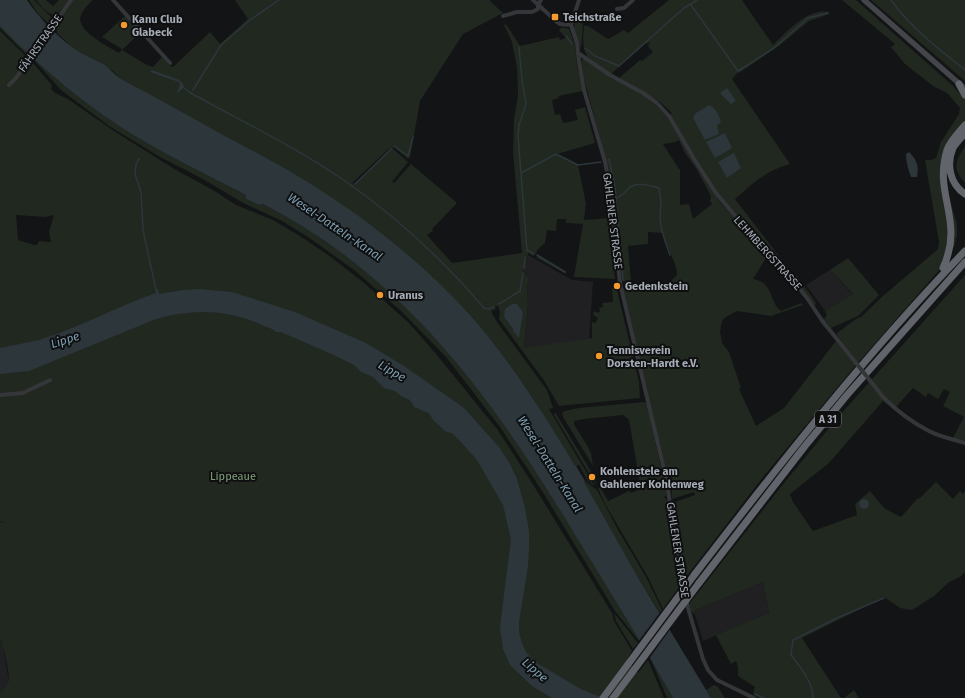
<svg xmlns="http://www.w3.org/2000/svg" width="965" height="698" viewBox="0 0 965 698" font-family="'Fira Sans',sans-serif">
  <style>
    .built { fill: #202022 }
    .green { fill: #202820; fill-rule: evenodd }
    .water { fill: #2c363b }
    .pier { fill: #131415 }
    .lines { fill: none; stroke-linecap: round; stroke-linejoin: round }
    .stream { stroke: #2c363b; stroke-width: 1.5 }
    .minor { stroke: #35363a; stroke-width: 4 }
    .secondary { stroke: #43454a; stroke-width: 5.5 }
    .motorway { stroke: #61656b; stroke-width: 7 }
    .minor-bridge { stroke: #35363a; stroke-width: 4 }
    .motorway-bridge { stroke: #61656b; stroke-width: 7 }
    .poi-dot { fill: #f2992f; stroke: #0f0f10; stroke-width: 1.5 }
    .labels { text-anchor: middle; stroke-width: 4; stroke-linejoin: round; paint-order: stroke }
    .shield { fill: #0f0f10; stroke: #787d84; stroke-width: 1 }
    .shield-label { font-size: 10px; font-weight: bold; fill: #a5acb6 }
    .poi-label { font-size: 11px; font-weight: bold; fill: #a5acb6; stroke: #0f0f10; text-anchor: start }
    .street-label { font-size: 11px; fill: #a5acb6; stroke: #0f0f10 }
    .park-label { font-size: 11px; fill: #7ea17c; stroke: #0f0f10 }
    .water-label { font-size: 12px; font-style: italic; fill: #7c9fb1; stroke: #0f0f10 }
  </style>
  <rect width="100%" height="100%" fill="#131415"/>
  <path class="built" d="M528,255l44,25 21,2 -4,57 -65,10 4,-45 -1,-15 2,-11 -7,-7v-3h4z
    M830,270l23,25 -28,16 -19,-26z
    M763,582l6,31 -66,28 -9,-30z
    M0,639l3,7 6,36 -2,13 -7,-1z"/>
  <path class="green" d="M29,0h5l20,20 -4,5 -12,-11z
    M36,0h10l7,6 6,-6h10l-12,15c-10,0 -15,-8 -21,-15z
    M72,0h21c-4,4 -10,9 -12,15 -6,16 27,31 38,38l3,-4 -20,-12 23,-21 15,17 -18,17 25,15 6,2 9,-10 7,8 4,2 37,-35 10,12 28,-25 -13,-19h254l14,13 -40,21 -43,67 -10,57h-3l-13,-11h-3l-39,36 2,1 38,-36 16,14 -16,20 2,1 17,-19 46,39 -25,26 1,2 -6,4 25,28 70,-10 -9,-101 1,-33 4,-24 -1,-28 -5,-25 -8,-17 2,-1 14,22 39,-9 1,3 6,-2 -7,-8 3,-3 7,2 6,16 2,20 6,26 -25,5 1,2 -7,2 3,15 5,-1 3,9 15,-3 -3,-10 10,-3 10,36 -38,11 21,11 8,39 -2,16 25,-2 6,61 -41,-2 9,-53 -17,-1v-4h-9l-1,12 -9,-1 -2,13 -6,5 -5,8 -6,-3 -2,15 -4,1v2l7,7 -2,11 1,15 -4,44 68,-10v-16l3,1 3,-5 -5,-3 1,-4 4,2 2,-2 -1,-3 4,-1 -1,-4 11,-1 -1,-15 5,3 22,92 1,16 -81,8 -14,-24 -46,-63 1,-7 -2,-6h-3l1,3 -5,2 6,11 50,68 6,18 -4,1 46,78 -8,-7 -8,-15 -4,2 -46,-75 -27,-37 -32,-40 -29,-29 -136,-105 -184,-102 -7,-7 -9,-6 -32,-18 -16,-15v-3l-3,-3zM512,304h5l-4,27v-2l-9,-12z
    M669,0h73l31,45c14,-13 34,-37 56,-33v2l-20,7 -29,24 -41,28 -1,-1 -6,7 58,85c-23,6 -37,19 -55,35l60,78 2,-1 19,27 -1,3 -95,-109 -15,-23 -35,-59 2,-2 -13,-12 -40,-23 21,-18 2,1 11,-9 -5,-6 2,-4 -5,2 -34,30c-25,-18 -30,-15 -27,-48h4l20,13 16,-9 4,3z
    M842,0h14l96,85 13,14v22l-9,11 -12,49 13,43v12l-3,11 -12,20 -84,96 -21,-28v-2l22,-16 1,1 23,-22 55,-47 1,-7 -14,-82h6l5,-2 5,-16 18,-28 1,-6 -13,-15 -14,-7 -28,-22 -14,-17 4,-3z
    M871,0h94v81z
    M575,20l8,4 -2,26 -7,-22z
    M0,26l29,28 -1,2 -28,-28z
    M0,31l33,32 18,21 1,2 -1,3 4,4 13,6 46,32 62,39 37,20 23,15 37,15 27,16 31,21 32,25 46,41 28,32 60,74 32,49 83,135 2,8 18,30 -5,8 11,14 10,-13 16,38h-664v-5c3,-2 8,-9 9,-13 0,-10 -5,-32 -9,-41v-117l6,1 -6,-2zM16,215l29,2 9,-2 -5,17 2,10 -12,-1 -2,4h-3l-16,-5z
    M32,57l46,39 62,43 106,56v4l13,6 4,-1c52,27 101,62 144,104 98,94 162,217 232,331v2l-24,-30 -71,-117 -44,-67 -54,-70 -46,-47 -46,-40 -46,-33 -26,-16 -39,-18 -40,-24 -43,-22 -51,-31 -48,-36 -29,-32z
    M584,58c28,18 61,34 83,58l53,86 47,51 9,9 -10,-4 -13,21c22,4 15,22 28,32l20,-8 2,2 -32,11 -34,-5 -11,6 -4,4 -2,10 2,12 7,9 12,36 -2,1 17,37 28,-18 52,-67 -16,-19h2l34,43 -93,112 -80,104 -5,-37h3l-6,-42 20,-7 -1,-3 -22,7 -1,-19 -6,-14 -42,-177 2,-3 1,3 45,-8 6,-6c0,-12 -11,-28 -14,-42l-15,-1v12l-20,2 3,36 -6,1 -3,-2 -10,-97 -30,-113 -1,-10zM679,140l6,13 11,15 15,28 -1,5 2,3 -19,15 -4,-15 -9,1v-36h-1l-16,-25 12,-2z
    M965,146v37c-13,-15 -10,-21 0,-37z
    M537,254l28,17 1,3 -29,-16z
    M848,258l31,37 -21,21 -27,12 -7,-9 3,-4 -2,-4 28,-17 -23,-24z
    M965,275v166l-12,-3 11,-21 -21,-11 7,-14 -6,-3 -6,10 -10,-6 -2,4 -13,-9 -17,19 -10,-9 2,7 -5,-4 -54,62 -39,31 3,8 20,29 44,-16 -2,-11 15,-13 14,17 17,9 17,-19 1,1 17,-17 17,17 7,-8 3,3 2,-2v80l-5,5 -11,5 -15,14 -22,14 -12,-2 -16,-11 -82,41 39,60h-83l-5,-4 2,-7 -17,-11v-9l-2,-6 -5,3 -15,-29 53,-22 -6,-31 -69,29 1,4 -4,-4 -2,-7 95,-121 55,-67z
    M644,402l3,1 20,92 -3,2 3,3 3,28 3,9 7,49 -17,23 -15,-32 -43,-73 -7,-16 2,-1 8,14 21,-10 2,2 10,-4 -12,-69 -6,-5 -39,4 -10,2v3l14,23 3,6 2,13 -30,-49 -1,-3 2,-3 15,-3z
    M555,412l37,61 3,7 1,5 -42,-70z
    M585,481l12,9 21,40 28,47 16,33 -2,3 -20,-32 -57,-99z
    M614,613l24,30 -5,6 -17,-28z
    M650,657l23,41h-6z
    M714,685l4,2 7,11h-14l-5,-8z
    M854,690l5,8h-15z"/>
  <path class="water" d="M0,0h27c12,18 28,34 45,47 10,7 22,12 33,18 6,5 10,10 16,14 35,18 68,37 102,56 28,15 56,29 83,46 60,37 117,82 165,135 40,46 73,98 104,150h1l9,15 -1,1 56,99 71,117h-38c-29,-51 -60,-102 -91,-152 -85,-141 -169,-264 -319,-342l-4,1 -13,-6v-4c-35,-18 -71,-36 -106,-56 -52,-31 -98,-70 -140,-113z
    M152,70l27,10 3,3 2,4 -7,7 3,-10 -1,-2 -29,-10z
    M727,88l9,13 -5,3 -11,-11z
    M709,105c7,2 10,11 12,17l-4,4 2,8 -14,6 -12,-22 3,-5z
    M725,133l7,15 -17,10 -9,-16z
    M909,152c8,8 10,14 8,25h-6c-3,-8 -5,-15 -5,-23z
    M734,153l7,15 -14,10 -9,-16z
    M156,289h2l1,5 24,-4 16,-1 33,3 63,20 71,31 38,23 60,42 35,39 11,17 7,15 8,29 4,23v17l-1,18 -9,56v11l3,10 4,9 9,10 46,27 22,9h-51l-20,-12 -22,-21 -7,-16 -3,-22 11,-88 -8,-34 -26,-45 -16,-18 -8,-8 -8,-3 -12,-11 -4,-7 -15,-6 -4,-7 -9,-4 -6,-5 -11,-3 -11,-11 -12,-5 -7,-7 -16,-8 -57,-25h-5l-4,-3c-11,-4 -21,-9 -32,-12 -28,-8 -56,-6 -84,2l-127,52 -29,3v-26c13,-3 26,-5 39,-8 40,-12 77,-33 117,-47z
    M512,304h5l6,8 -4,26 -6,-7v-2l-9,-12 1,-8z
    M859 504a5 5 0 1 1 10 0a5 5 0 1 1-10 0Z"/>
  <path class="pier" d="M661,611l10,17 -22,31 -11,-17z"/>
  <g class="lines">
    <path class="stream" d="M891,0c20,28 48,49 74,70
      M691,5l47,66 36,-23 34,-30 20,-5
      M566,36l6,8
      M519,47l3,33 4,24 -7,21 -1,10 9,116
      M585,48l10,8 24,10 65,-58 13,-8
      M183,87l6,5c52,29 107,55 156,89 52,36 98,79 139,127l4,1 6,-2
      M193,90l28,-45 29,-25 29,-20
      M394,146l14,10 5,-19
      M139,159l-3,5 -1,10 6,18 2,38 13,60
      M608,160l1,-1 6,28 8,93
      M521,173l35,-19 22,11 23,-3
      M355,184l37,-36
      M616,198c8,-2 10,-9 16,-12 8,-4 19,0 27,2l2,14 -1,15 1,10 4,14 5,14
      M527,250l7,4
      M537,255l28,17
      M524,268l1,-11
      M499,304l21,-13 3,-18
      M755,694l9,4
      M813,698c0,-16 -13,-31 -22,-43l2,-15 44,-22 47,-20"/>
    <path class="minor" d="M113,0l57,63
      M533,0l24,22 3,2 11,1
      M579,0l-8,25 6,18 2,19 5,28 21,72 5,27 10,94 47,199 12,88 9,38 15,51 5,11 9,10 37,18
      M617,9l7,-1 9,-8
      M503,16l14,-4h15l6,-3v-4l3,-5
      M578,53l32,22 33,18 14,10 12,13 27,46 20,31 36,43 24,23 31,39 14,21 20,25
      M9,85l7,-7 55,-78
      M0,395l23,-2 27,-13
      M883,397c13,13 30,26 46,34 11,6 24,8 36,12"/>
    <path class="secondary" d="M864,0l98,86"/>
    <path class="motorway" d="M959,84l6,11
      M965,133c-4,5 -9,10 -12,15 -7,17 -3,36 12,46
      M943,268c22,-48 -10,-73 4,-118 3,-9 12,-18 18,-25
      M695,574c86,-112 173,-222 270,-323
      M699,583l106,-137 42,-51 118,-133"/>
    <path class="minor-bridge" d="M841,344l42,53"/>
    <path class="motorway-bridge" d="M603,698l92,-124
      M613,698l86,-115"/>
  </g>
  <g class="poi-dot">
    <rect x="551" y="13" width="8" height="8" rx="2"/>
    <circle cx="124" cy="25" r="4"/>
    <circle cx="617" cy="286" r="4"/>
    <circle cx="380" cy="295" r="4"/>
    <circle cx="599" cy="356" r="4"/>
    <circle cx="592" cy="477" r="4"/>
  </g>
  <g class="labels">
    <rect class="shield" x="815" y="411" width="26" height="16" rx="3"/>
    <g class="shield-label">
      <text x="828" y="423">A 31</text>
    </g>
    <g class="poi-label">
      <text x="563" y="21">Teichstraße</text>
      <text x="132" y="23">Kanu Club<tspan x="132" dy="13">Glabeck</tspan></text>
      <text x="625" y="290">Gedenkstein</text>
      <text x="388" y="299">Uranus</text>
      <text x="607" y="354">Tennisverein<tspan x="607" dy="13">Dorsten-Hardt e.V.</tspan></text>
      <text x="600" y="475">Kohlenstele am<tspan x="600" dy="13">Gahlener Kohlenweg</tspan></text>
    </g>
    <g class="street-label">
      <text transform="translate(40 43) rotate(-55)" y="4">FÄHRSTRASSE</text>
      <text transform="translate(613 221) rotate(83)" y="4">GAHLENER STRASSE</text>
      <text transform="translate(768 253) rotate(48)" y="4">LEHMBERGSTRASSE</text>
      <text transform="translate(678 550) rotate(81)" y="4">GAHLENER STRASSE</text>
    </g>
    <g class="park-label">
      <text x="233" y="480">Lippeaue</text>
    </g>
    <g class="water-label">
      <text transform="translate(335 227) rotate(34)" y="4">Wesel-Datteln-Kanal</text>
      <text transform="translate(65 340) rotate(-18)" y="4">Lippe</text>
      <text transform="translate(392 371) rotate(30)" y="4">Lippe</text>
      <text transform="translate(550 464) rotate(58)" y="4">Wesel-Datteln-Kanal</text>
      <text transform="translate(535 670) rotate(41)" y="4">Lippe</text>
    </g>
  </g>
</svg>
